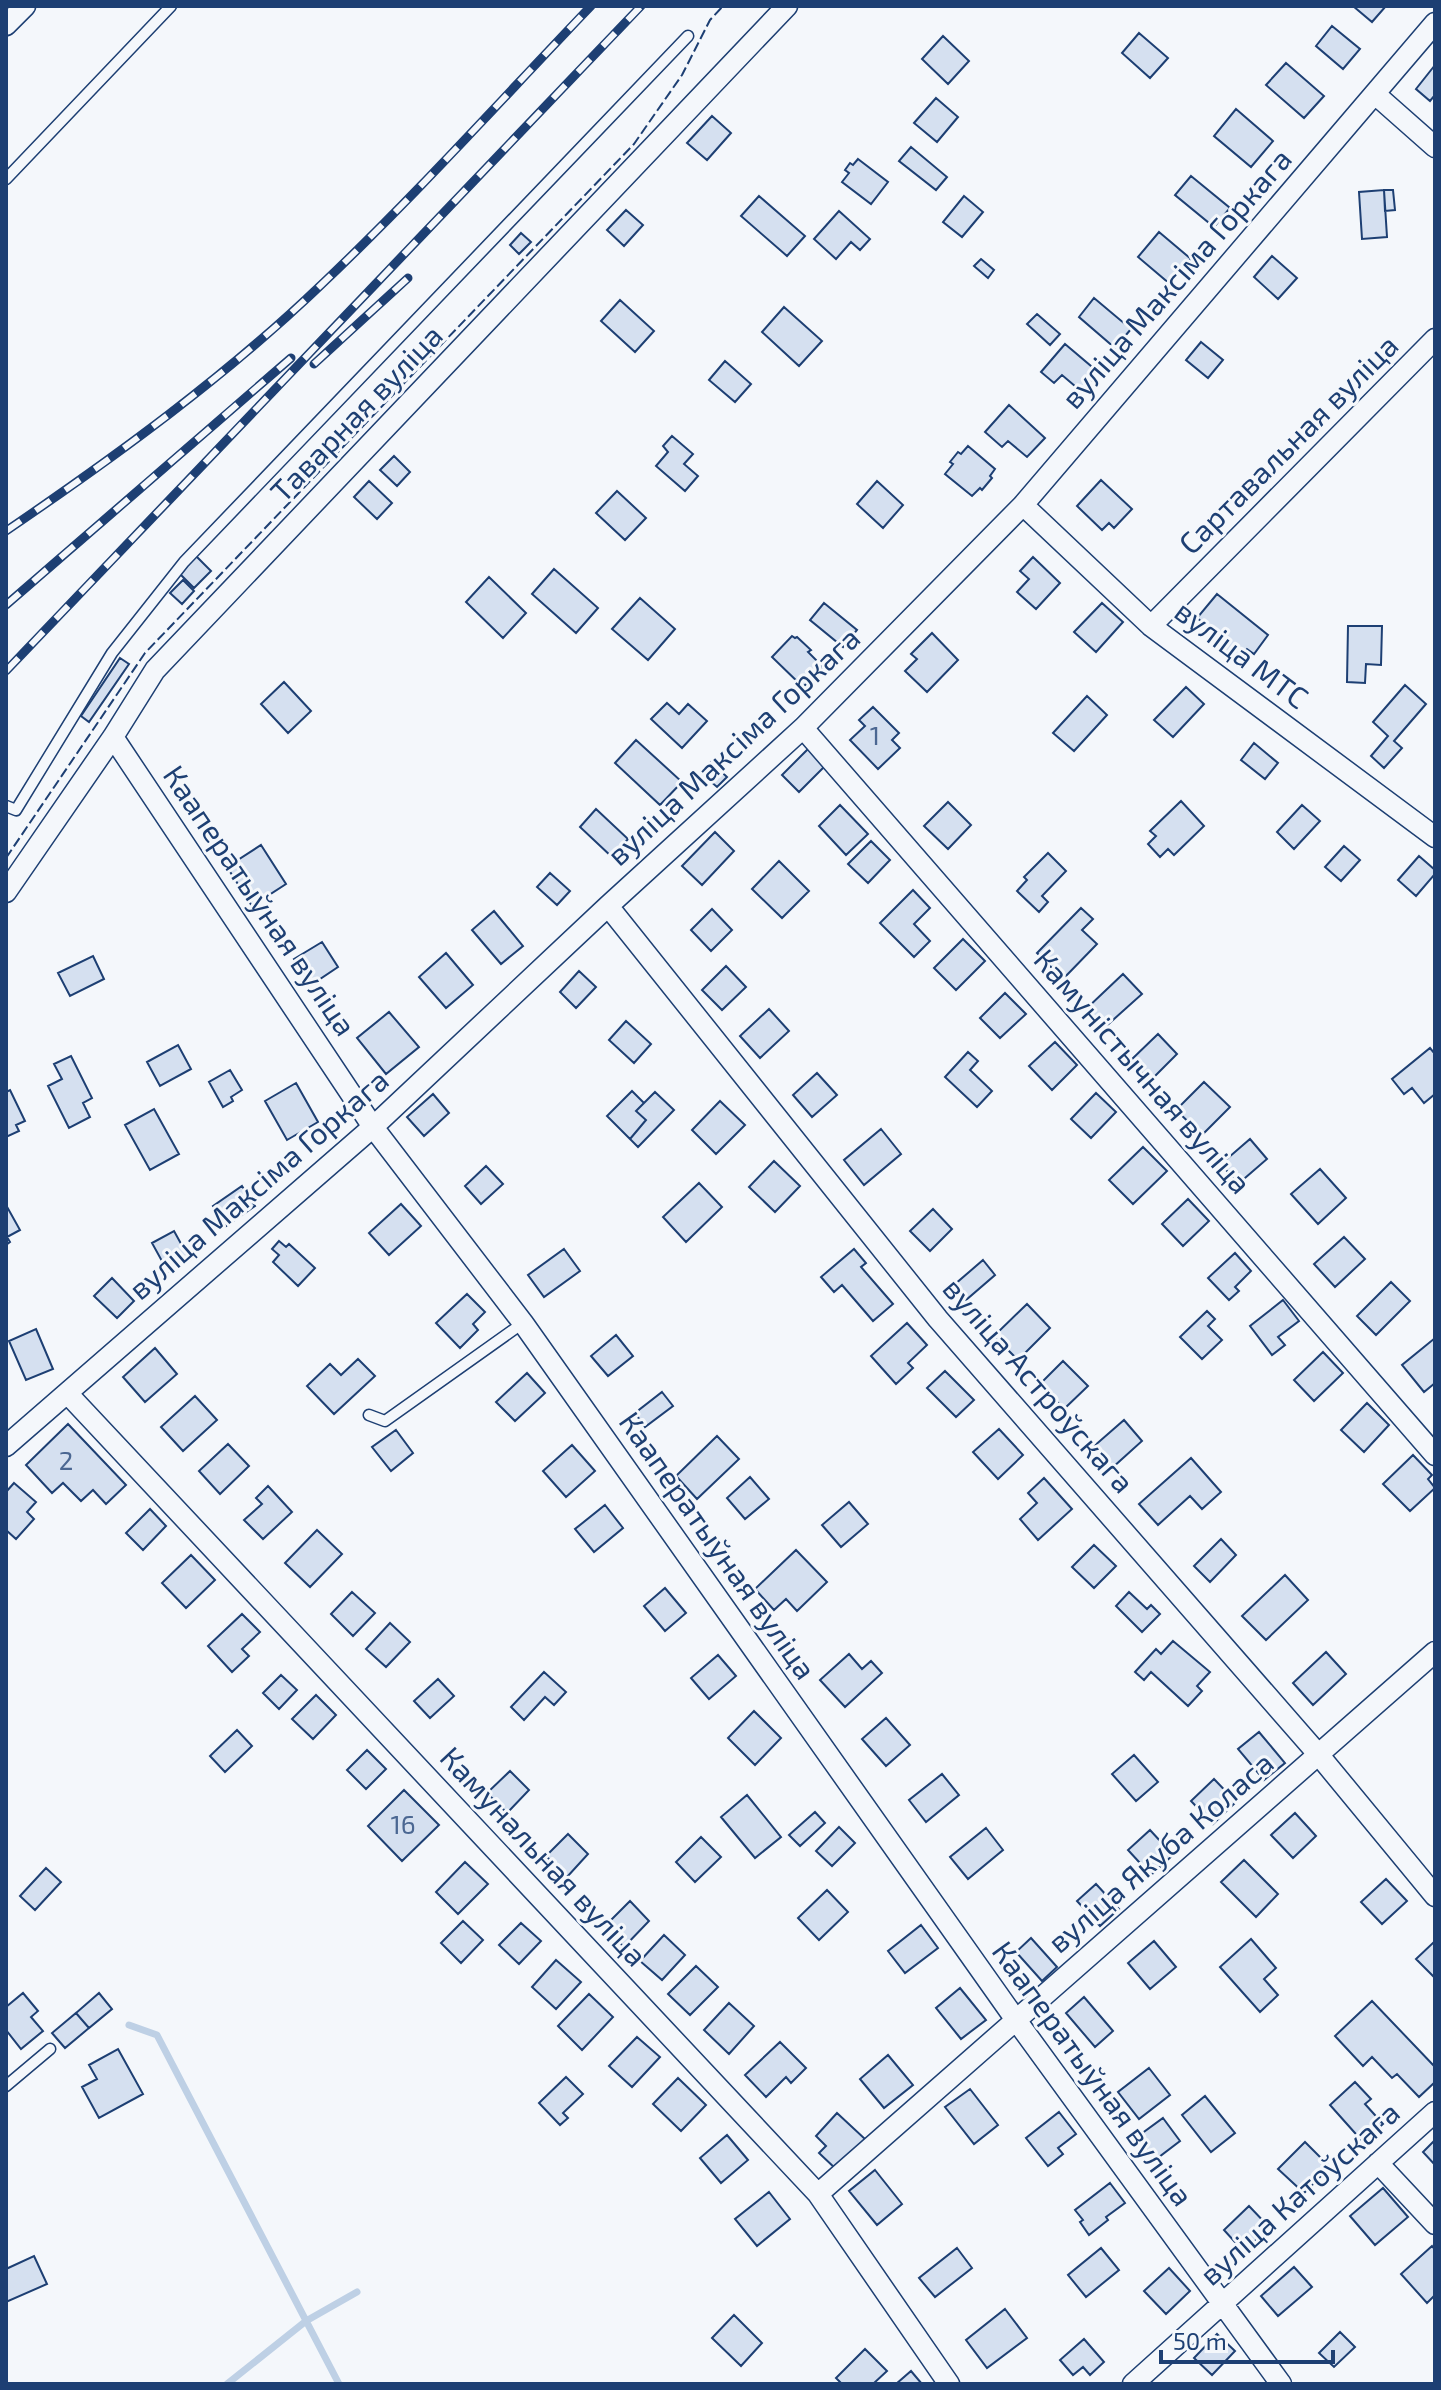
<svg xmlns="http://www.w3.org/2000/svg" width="1441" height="2390" viewBox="0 0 1441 2390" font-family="'Exo 2',sans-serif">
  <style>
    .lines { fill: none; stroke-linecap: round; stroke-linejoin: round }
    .stream { stroke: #bed0e5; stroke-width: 7 }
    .building { fill: #d5e0f0; stroke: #1d3f73; stroke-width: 2 }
    .service-casing { stroke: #1d3f73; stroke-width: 13 }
    .minor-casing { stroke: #1d3f73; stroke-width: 23 }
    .service { stroke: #f4f7fb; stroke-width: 10 }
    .minor { stroke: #f4f7fb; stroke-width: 20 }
    .rail-casing { stroke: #1d3f73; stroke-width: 9 }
    .rail { stroke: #f4f7fb; stroke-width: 6; stroke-dasharray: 18; stroke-linecap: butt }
    .fence { stroke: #1d3f73; stroke-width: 2; stroke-dasharray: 10 4; stroke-linecap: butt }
    .labels { text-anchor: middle; stroke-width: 6; stroke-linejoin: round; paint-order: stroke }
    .number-label { font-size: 26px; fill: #4b6792 }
    .street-label { font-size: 30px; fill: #1d3f73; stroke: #f4f7fb }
  </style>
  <rect width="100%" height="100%" fill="#f4f7fb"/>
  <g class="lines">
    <path class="stream" d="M129,2025l28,10 182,349
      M227,2384l79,-63 51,-29"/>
  </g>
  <path class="building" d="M1353,6h33l-14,16z
    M1332,26l28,23 -17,20 -27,-23z
    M1139,33l29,25 -18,20 -28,-25z
    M943,36l26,25 -21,23 -26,-25z
    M1286,63l38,33 -20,22 -38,-33z
    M1435,65v30l-5,6 -14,-12z
    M936,98l22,19 -21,25 -23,-19z
    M1236,109l37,32 -22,26 -37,-31z
    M712,116l19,17 -24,27 -20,-17z
    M911,147l36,30 -11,13 -37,-29z
    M858,159l30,23 -17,22 -29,-22 7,-9 -4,-3 5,-7 3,2z
    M1191,176l39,32 -16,19 -39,-32z
    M1384,190l3,47 -25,2 -3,-47z
    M1384,190h9l2,20 -10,1z
    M759,196l46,40 -18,20 -46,-40z
    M964,196l19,16 -21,25 -19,-15z
    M626,210l17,15 -19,21 -17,-16z
    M839,211l31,28 -10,11 -9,-8 -15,17 -22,-20z
    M1159,232l32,27 -21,25 -32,-27z
    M521,233l10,9 -12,12 -9,-9z
    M1272,256l25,22 -19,21 -24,-22z
    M981,259l13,11 -6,8 -14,-12z
    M1094,298l37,31 -16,19 -36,-31z
    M620,300l34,31 -19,21 -34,-31z
    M784,307l38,34 -23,25 -37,-34z
    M1037,314l23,20 -10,11 -23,-21z
    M1201,342l22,18 -15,18 -22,-18z
    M1065,344l33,28 -16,20 -20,-17 -8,8 -13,-11z
    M725,361l26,23 -16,18 -26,-22z
    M1009,405l36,33 -18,19 -19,-16 -6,6 -17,-15z
    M672,436l21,18 -9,10 14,12 -13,15 -29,-25 12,-14 -5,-6z
    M968,446l27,23 -5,7 2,2 -10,12 -2,-2 -8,8 -27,-22 8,-10 -3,-2 8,-10 3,2z
    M394,456l16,16 -13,14 -17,-16z
    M1101,480l31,29 -18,19 -5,-5 -7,7 -25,-24z
    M369,481l23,22 -15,16 -23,-22z
    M877,481l26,24 -20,23 -26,-24z
    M617,491l29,27 -21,22 -29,-27z
    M196,556l15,15 -17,17 -15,-15z
    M1033,557l27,26 -24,26 -19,-17 12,-13 -9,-8z
    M554,569l44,39 -22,25 -44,-39z
    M489,577l37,36 -23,25 -37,-36z
    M183,580l11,11 -12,13 -12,-11z
    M1217,594l51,41 -14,19 -7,-5 -11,14 -16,-13 6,-9 -29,-23z
    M640,598l35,31 -27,31 -36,-31z
    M824,603l33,27 -14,17 -33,-27z
    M1102,603l21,19 -27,30 -22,-20z
    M1348,626h34l-1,39 -15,-1 -1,19 -18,-1z
    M932,633l26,27 -31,32 -22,-21 12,-12 -6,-5z
    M792,636l3,2 2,-1 14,13 -3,2 15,15 -20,20 -31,-30z
    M120,658l9,6 -40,58 -8,-6z
    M284,682l27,29 -23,22 -27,-29z
    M1405,685l21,19 -32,37 8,7 -18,20 -13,-12 17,-20 -15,-14z
    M1186,687l18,17 -31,33 -19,-17z
    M1087,696l20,19 -33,36 -21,-18z
    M667,703l12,11 9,-10 19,17 -25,27 -31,-29z
    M873,707l26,26 -7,7 8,8 -22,21 -28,-29 15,-14 -6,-6z
    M636,740l46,42 -22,23 -45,-42z
    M1254,743l24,20 -13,16 -24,-19z
    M809,748l17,17 -27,27 -17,-17z
    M711,762l16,15 -10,10 -16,-14z
    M1181,801l23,25 -30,29 -6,-6 -8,8 -12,-13 8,-8 -6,-5z
    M948,802l23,23 -23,24 -24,-23z
    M840,805l28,29 -22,21 -27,-29z
    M1302,805l18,16 -26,28 -17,-17z
    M596,809l32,30 -16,18 -32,-30z
    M715,832l19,19 -32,34 -20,-19z
    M871,841l19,19 -22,23 -20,-19z
    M261,845l25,39 -34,22 -25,-39z
    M1344,846l16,14 -19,21 -16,-14z
    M1048,853l18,18 -24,25 6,6 -9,10 -22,-21 10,-11 -3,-3z
    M1419,856l16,14v4l-19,22 -18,-16z
    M779,861l30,30 -27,27 -30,-29z
    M550,873l20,18 -13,14 -20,-18z
    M913,890l17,18 -16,16 16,17 -16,16 -34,-34z
    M1081,908l12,11 -11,11 15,14 -34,35 -26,-26z
    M712,909l20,21 -21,21 -20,-21z
    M494,911l29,35 -22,18 -29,-34z
    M963,939l22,22 -29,29 -22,-22z
    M322,942l16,25 -27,18 -17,-26z
    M446,953l27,32 -27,23 -27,-31z
    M93,956l11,23 -34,17 -12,-23z
    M726,966l20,21 -24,23 -20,-20z
    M579,971l17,16 -20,21 -16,-16z
    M1123,974l19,20 -38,34 -18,-19z
    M1005,993l21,21 -26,24 -20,-20z
    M769,1009l20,22 -29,27 -20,-22z
    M389,1012l30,35 -33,27 -29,-36z
    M626,1021l25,23 -17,19 -25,-23z
    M1158,1034l19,20 -27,27 -20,-20z
    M1055,1042l22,23 -25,25 -23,-24z
    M178,1045l13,24 -31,17 -13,-24z
    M1430,1048l5,6v40l-11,9 -12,-15 -8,6 -12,-15z
    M968,1052l10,9 -8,9 22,21 -15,16 -32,-30z
    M71,1056l21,42 -9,5 7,14 -21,11 -21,-42 14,-7 -8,-15z
    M230,1070l12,20 -11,7 2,4 -10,6 -14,-25z
    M817,1073l20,22 -25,22 -19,-22z
    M1204,1082l26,25 -28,28 -26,-25z
    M296,1083l22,39 -31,18 -22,-39z
    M10,1090l15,31 -9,4 3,6 -13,6v-45z
    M632,1091l12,12 -8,8 10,9 -16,19 -23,-23z
    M655,1092l19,18 -36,37 -8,-8 16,-19 -10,-9z
    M1096,1093l20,19 -25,26 -20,-19z
    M433,1094l16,19 -25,23 -17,-19z
    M720,1101l25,24 -29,29 -24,-24z
    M154,1109l25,45 -29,16 -25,-45z
    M881,1129l20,25 -37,31 -20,-25z
    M1250,1139l17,20 -29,25 -17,-20z
    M1143,1147l24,24 -34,33 -24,-24z
    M774,1161l26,25 -25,26 -26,-25z
    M486,1166l17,18 -22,20 -16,-18z
    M1320,1169l26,29 -28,26 -27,-30z
    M699,1183l23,24 -36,35 -23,-25z
    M242,1186l13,20 -29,20 -13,-20z
    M1188,1199l21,22 -26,25 -21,-22z
    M401,1204l20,22 -32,29 -20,-22z
    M6,1205l14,25 -13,7 3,5 -4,3z
    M933,1209l19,20 -22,22 -20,-20z
    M174,1231l16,29 -22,12 -16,-29z
    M1344,1237l21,22 -30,28 -21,-23z
    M279,1241l7,6 3,-3 26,24 -17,18 -25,-24 6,-7 -7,-6z
    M564,1249l16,22 -36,26 -16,-22z
    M854,1249l12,14 -5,4 32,37 -20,17 -31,-36 -8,7 -13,-15z
    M1235,1253l16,18 -16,16 4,4 -10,9 -21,-22z
    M983,1260l12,15 -29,25 -12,-15z
    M112,1278l22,23 -17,17 -23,-22z
    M1391,1282l19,19 -34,34 -19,-19z
    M467,1294l18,18 -12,12 5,6 -18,18 -24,-25z
    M1283,1300l16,21 -21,16 7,8 -13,10 -22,-29z
    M1027,1304l23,24 -32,32 -24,-24z
    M1207,1311l8,8 -7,7 14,14 -20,19 -22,-22z
    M907,1323l20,22 -19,18 5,5 -17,16 -25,-28z
    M36,1329l17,40 -27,11 -17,-39z
    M616,1335l17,21 -25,20 -17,-20z
    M1435,1338v45l-11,9 -22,-27z
    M155,1348l22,26 -32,28 -22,-25z
    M1323,1352l20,21 -29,28 -20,-21z
    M358,1359l17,17 -41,38 -27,-28 23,-22 11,11z
    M1063,1361l25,25 -24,23 -24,-25z
    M945,1371l29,29 -18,17 -29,-29z
    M527,1373l18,20 -30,28 -19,-19z
    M662,1392l11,14 -28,21 -10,-14z
    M195,1396l22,24 -34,31 -22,-24z
    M1367,1403l22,22 -25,27 -23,-22z
    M1124,1420l18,21 -30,27 -19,-21z
    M68,1424l58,61 -20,19 -13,-14 -12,11 -18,-18 -11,10 -26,-28z
    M999,1429l24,26 -25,24 -25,-27z
    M396,1430l17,23 -22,18 -19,-24z
    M717,1436l22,23 -42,40 -21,-23z
    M228,1444l21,22 -29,28 -21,-23z
    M572,1445l23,26 -29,26 -23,-26z
    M1413,1455l19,20 -4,4 7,9 -25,23 -27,-27z
    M1191,1458l30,34 -19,17 -12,-13 -32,29 -19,-21z
    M750,1477l19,22 -24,20 -18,-21z
    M1044,1478l28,31 -34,31 -18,-21 17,-16 -9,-10z
    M14,1483l22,19 -9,10 7,7 -18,20 -10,-9v-38z
    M268,1486l24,26 -29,27 -19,-19 18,-16 -6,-6z
    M849,1502l19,22 -27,23 -19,-22z
    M605,1505l18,23 -29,24 -19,-23z
    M150,1509l16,17 -23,24 -17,-17z
    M317,1530l25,24 -32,33 -25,-24z
    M1221,1539l15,16 -26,27 -16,-16z
    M1094,1545l22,21 -22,22 -22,-21z
    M796,1550l31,32 -30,29 -11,-12 -12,11 -19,-21z
    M191,1555l24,25 -29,28 -24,-25z
    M1285,1575l23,25 -42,40 -24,-24z
    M665,1588l21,25 -21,18 -21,-25z
    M352,1592l23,21 -22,23 -22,-22z
    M1129,1592l18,17 4,-4 9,9 -18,18 -26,-26z
    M242,1614l18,18 -18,17 7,7 -17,16 -24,-26z
    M390,1623l20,19 -24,25 -20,-18z
    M1173,1641l37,31 -13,14 5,5 -14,15 -37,-34 -7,8 -9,-8 21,-23 5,5z
    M1326,1652l20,22 -33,31 -20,-22z
    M849,1654l13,15 9,-8 11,12 -37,34 -25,-27z
    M718,1655l18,21 -27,23 -18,-21z
    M544,1672l22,20 -12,13 -9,-8 -21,23 -13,-13z
    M281,1675l16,15 -18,19 -16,-16z
    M438,1679l16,17 -24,22 -16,-17z
    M316,1695l20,20 -23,24 -21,-20z
    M754,1711l27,27 -26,27 -27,-27z
    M886,1718l24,27 -24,21 -24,-27z
    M237,1730l15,16 -27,26 -15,-16z
    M1259,1732l26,31 -21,17 -26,-31z
    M367,1750l19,19 -20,20 -19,-19z
    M1134,1755l24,27 -22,19 -24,-27z
    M510,1771l19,19 -22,23 -20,-20z
    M942,1774l17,21 -33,27 -17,-22z
    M1214,1779l22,23 -23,22 -22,-23z
    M404,1790l35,35 -37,36 -34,-35z
    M747,1795l34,42 -26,21 -34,-41z
    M815,1812l10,11 -25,23 -11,-11z
    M1295,1813l21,23 -23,22 -22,-23z
    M839,1827l16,16 -23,23 -16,-15z
    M986,1828l17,22 -35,29 -18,-22z
    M1150,1830l23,25 -22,20 -23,-25z
    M568,1834l20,20 -21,23 -21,-21z
    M701,1837l20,20 -26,25 -19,-20z
    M1244,1860l34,34 -22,23 -35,-35z
    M465,1862l23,22 -30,30 -22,-22z
    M46,1868l15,14 -26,28 -15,-14z
    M1386,1879l21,22 -25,23 -21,-22z
    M1096,1884l23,25 -19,17 -23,-25z
    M827,1890l21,22 -29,28 -21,-22z
    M630,1901l19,20 -25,26 -20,-20z
    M463,1921l20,19 -22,23 -20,-20z
    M521,1923l20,18 -22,23 -20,-19z
    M921,1925l17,23 -33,25 -17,-22z
    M664,1935l21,20 -23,25 -22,-19z
    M1031,1938l26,29 -15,14 -26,-29z
    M1251,1939l25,29 -12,11 14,16 -18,17 -40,-45z
    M1154,1941l22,26 -26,22 -22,-26z
    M1435,1941v35l-1,1 -18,-18z
    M556,1960l25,22 -25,27 -24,-22z
    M696,1966l22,21 -28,28 -22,-21z
    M960,1988l26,32 -25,19 -25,-31z
    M23,1993l15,18 -7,6 12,14 -22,18 -15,-19v-23z
    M99,1993l13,16 -23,19 -13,-15z
    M589,1994l24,23 -31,33 -24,-24z
    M1084,1997l29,34 -18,16 -29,-34z
    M1372,2001l63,66v15l-16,15 -22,-23 -5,4 -20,-21 -9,9 -28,-30z
    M729,2003l25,23 -25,28 -25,-24z
    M76,2013l13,15 -24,20 -13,-15z
    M637,2037l23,20 -28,30 -23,-21z
    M780,2042l26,26 -15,15 -5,-6 -20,20 -21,-22z
    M118,2049l25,45 -44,24 -17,-31 15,-8 -8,-14z
    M888,2055l25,30 -29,23 -24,-29z
    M1149,2068l21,27 -31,24 -21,-27z
    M566,2077l17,17 -20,19 5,5 -8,7 -21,-22z
    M678,2078l28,27 -25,26 -28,-27z
    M1355,2082l16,17 -6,5 18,20 -20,18 -33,-37z
    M970,2089l28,36 -24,19 -29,-37z
    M1205,2096l30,37 -24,19 -29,-37z
    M1059,2112l17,22 -18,14 5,6 -15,12 -22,-28z
    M837,2113l28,26 -28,31 -18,-17 7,-7 -10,-10z
    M1163,2118l17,23 -25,19 -18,-23z
    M727,2135l21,25 -27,23 -21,-25z
    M1435,2140v25l-12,-13z
    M1305,2142l25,25 -26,26 -26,-24z
    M875,2170l27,34 -25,21 -28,-34z
    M1110,2183l15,20 -19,14 2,3 -19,15 -9,-13 3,-2 -8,-10z
    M1383,2188l25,29 -33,28 -25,-29z
    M769,2192l21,27 -33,27 -22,-27z
    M1249,2206l20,21 -25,25 -20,-22z
    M1432,2246l3,4v45l-8,8 -26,-29z
    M957,2248l15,20 -37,29 -16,-19z
    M1101,2248l18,22 -33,27 -18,-22z
    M34,2256l13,28 -41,18v-33z
    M1294,2267l18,20 -34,29 -17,-20z
    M1169,2268l21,23 -24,23 -22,-23z
    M1005,2309l22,29 -40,30 -21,-28z
    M734,2315l28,28 -21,23 -29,-28z
    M1340,2332l15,15 -21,20 -15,-14z
    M1217,2334l18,17 -23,24 -18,-17z
    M1084,2339l20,23 -14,13 -7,-8 -10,8 -13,-15z
    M865,2349l22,22 -14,13h-31l-6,-6z
    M911,2371l11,13h-26z"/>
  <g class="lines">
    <g class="service-casing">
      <path id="service" d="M6,179l165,-173
        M6,806l10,4 96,-157 72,-91 504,-526
        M369,1415l16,6 138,-98
        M6,2086l44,-37"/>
    </g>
    <g class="minor-casing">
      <path id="minor" d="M6,25l19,-19
        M1375,94l60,53
        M1023,505l128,121 284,211
        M1151,626l284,-287
        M803,728l632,727
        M113,737l260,390 150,196 493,697 265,364
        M6,892l107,-155 42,-67 632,-664
        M608,906l330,413 380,435 117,142
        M67,1393l751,801 131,190
        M6,1446l367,-319 235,-221 195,-178 220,-223 412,-482
        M1378,2163l57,61
        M818,2194l617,-542
        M1133,2384l302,-272"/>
    </g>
    <use href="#service" class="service"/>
    <use href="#minor" class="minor"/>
    <g class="rail-casing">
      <path id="rail" d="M314,364l94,-86
        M6,531c110,-75 219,-154 315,-246 94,-89 181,-186 270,-279
        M6,605l285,-247
        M6,671l635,-665"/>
    </g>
    <use href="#rail" class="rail"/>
    <path class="fence" d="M6,858l139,-205 489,-509 48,-69 28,-55 13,-14"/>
  </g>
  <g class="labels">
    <g class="number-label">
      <text x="875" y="745">1</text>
      <text x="66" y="1470">2</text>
      <text x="403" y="1834">16</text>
    </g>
    <g class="street-label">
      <text transform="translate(1177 279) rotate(-49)" y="10">вуліца Максіма Горкага</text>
      <text transform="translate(357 414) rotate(-46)" y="10">Таварная вуліца</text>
      <text transform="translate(1289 445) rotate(-45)" y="10">Сартавальная вуліца</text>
      <text transform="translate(1241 655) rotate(37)" y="10">вуліца МТС</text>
      <text transform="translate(734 747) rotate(-43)" y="10">вуліца Максіма Горкага</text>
      <text transform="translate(259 901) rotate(56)" y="10">Кааператыўная вуліца</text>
      <text transform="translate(1142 1072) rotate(49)" y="10">Камуністычная вуліца</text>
      <text transform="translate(259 1185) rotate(-41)" y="10">вуліца Максіма Горкага</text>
      <text transform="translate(1038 1386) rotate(49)" y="10">вуліца Астроўскага</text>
      <text transform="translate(717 1546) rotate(55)" y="10">Кааператыўная вуліца</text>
      <text transform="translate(1161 1853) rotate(-41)" y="10">вуліца Якуба Коласа</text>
      <text transform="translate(543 1857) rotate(47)" y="10">Камунальная вуліца</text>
      <text transform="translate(1092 2074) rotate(54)" y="10">Кааператыўная вуліца</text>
      <text transform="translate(1300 2194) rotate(-42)" y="10">вуліца Катоўскага</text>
    </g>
  </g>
  <rect width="1441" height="2390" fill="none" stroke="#1d3f73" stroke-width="16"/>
  <path d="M1161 2350v12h172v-12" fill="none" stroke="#1d3f73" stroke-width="4"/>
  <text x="1173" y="2350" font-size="24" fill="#1d3f73" stroke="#f4f7fb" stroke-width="6" paint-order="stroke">50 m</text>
</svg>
